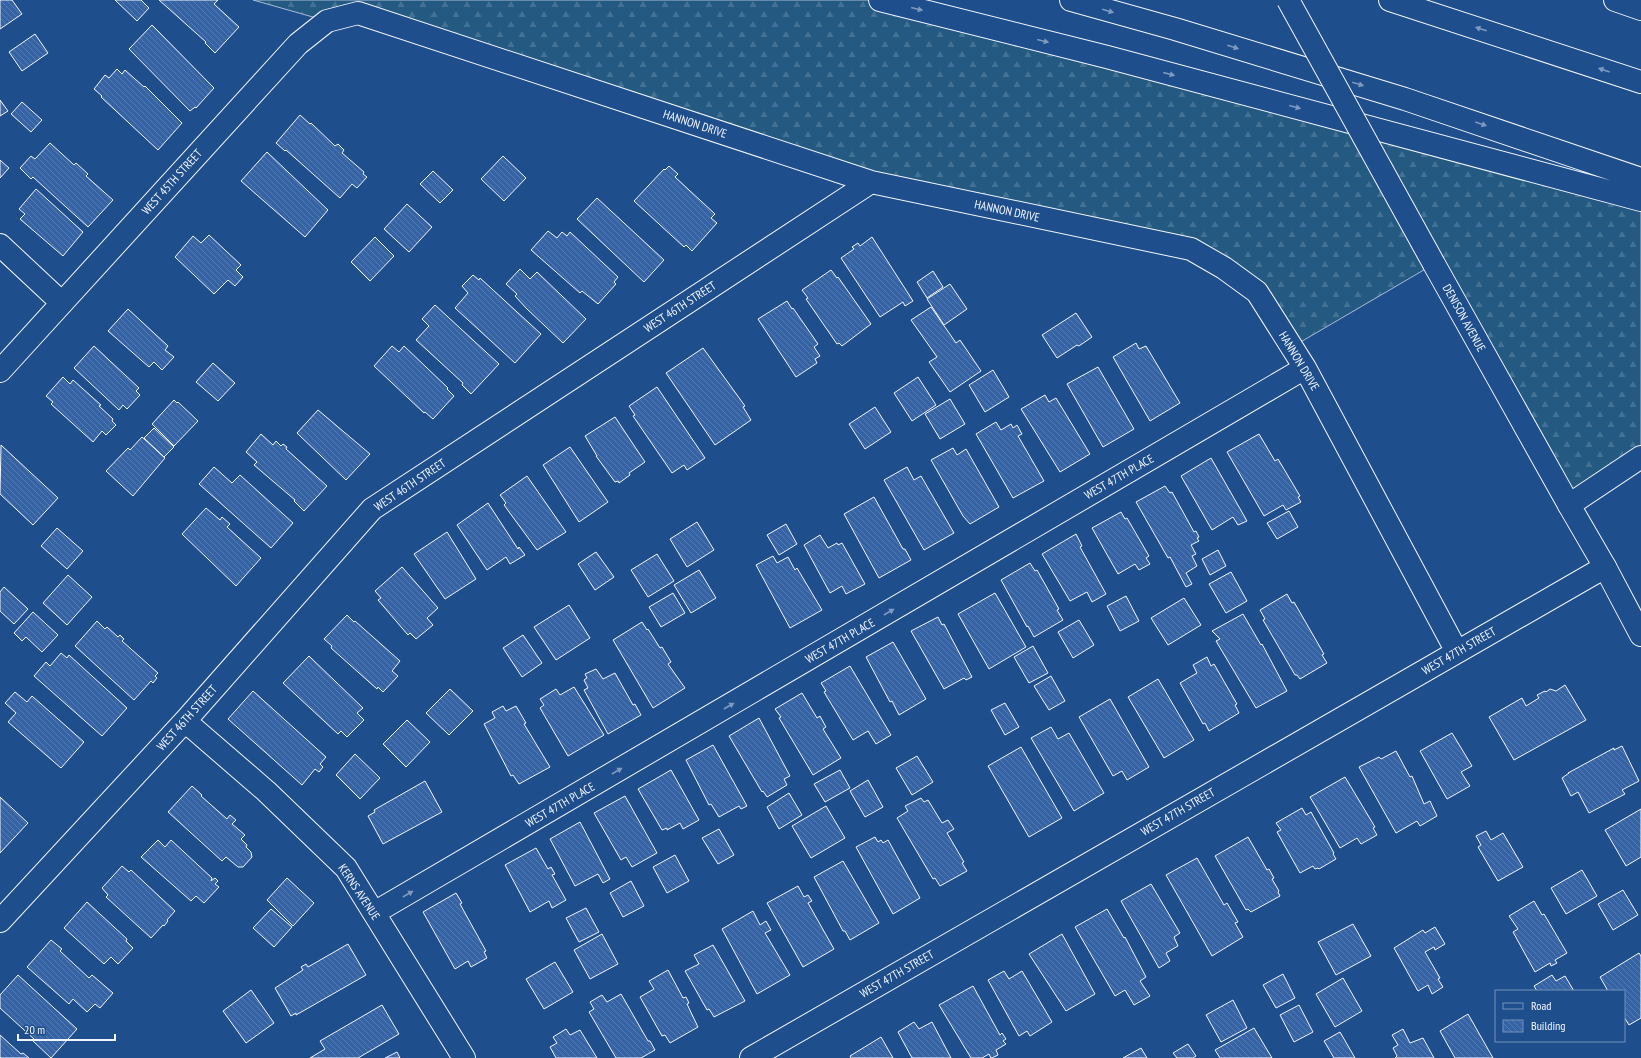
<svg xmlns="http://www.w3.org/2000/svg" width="1641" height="1058" viewBox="0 0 1641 1058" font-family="'PT Sans Narrow',sans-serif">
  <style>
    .forest { fill: url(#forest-firs); stroke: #a8bbd7 }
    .building { fill: url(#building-back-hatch); stroke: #f2f6ff }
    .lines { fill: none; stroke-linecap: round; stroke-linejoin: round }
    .minor-casing { stroke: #f2f6ff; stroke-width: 24 }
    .secondary-casing { stroke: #f2f6ff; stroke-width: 24 }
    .motorway-casing { stroke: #f2f6ff; stroke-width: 24 }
    .minor { stroke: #1f4e8c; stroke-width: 22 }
    .secondary { stroke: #1f4e8c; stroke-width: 22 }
    .motorway { stroke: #1f4e8c; stroke-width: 22 }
    .secondary-bridge-casing { stroke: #f2f6ff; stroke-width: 24; stroke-linecap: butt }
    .secondary-bridge { stroke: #1f4e8c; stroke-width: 22 }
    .oneway { fill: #7e9ac0 }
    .labels { text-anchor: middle; stroke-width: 3; stroke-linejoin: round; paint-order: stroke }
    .street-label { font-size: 12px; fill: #f2f6ff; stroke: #1f4e8c }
  </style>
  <defs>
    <pattern id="forest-firs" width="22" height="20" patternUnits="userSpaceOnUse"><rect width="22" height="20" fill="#245a82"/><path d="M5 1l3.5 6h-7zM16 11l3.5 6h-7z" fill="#447295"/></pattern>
    <pattern id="building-back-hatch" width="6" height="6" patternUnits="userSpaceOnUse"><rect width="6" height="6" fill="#3563a3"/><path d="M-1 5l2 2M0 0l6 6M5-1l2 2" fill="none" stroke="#537ab1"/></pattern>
  </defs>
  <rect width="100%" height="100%" fill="#1f4e8c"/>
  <path class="forest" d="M253,0h627l761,200v257l-72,48 -135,-241 -142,83 -68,-79 -353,-86 -512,-169 -32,8z"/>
  <path class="building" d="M0,0h12l10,14 -22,15z
    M115,0h26l8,8 -12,13z
    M159,0h59l-4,4 25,23 -24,26 -10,-10 1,-1z
    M152,25l62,63 -18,20 -1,-1 -5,4 -61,-62z
    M35,34l13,19 -26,18 -13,-19z
    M117,69l5,5 3,-4 19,17 1,-1 37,37 -24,27 -57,-53 1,-1 -8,-7 11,-14 4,3z
    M0,100l8,11 -8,5z
    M22,102l20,18 -11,12 -20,-18z
    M300,115l10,9 1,-1 24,23 3,-2 6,6 -2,3 22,19 -1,2 4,3 -10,11 -5,-4 -12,14 -54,-48 -1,1 -9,-8z
    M50,143l24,22 2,-2 12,11 -2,2 27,24 -25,27 -55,-50 -2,2 -11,-11 11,-12 4,3z
    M267,152l61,58 -23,27 -64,-56z
    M503,156l23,22 -22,23 -23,-22z
    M0,160l9,8 -9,10z
    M669,166l9,8 -3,3 40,37 -4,4 6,5 -25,28 -6,-6 -2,2 -50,-46 30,-32 1,1z
    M433,171l20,19 -13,13 -20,-19z
    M36,189l47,43 -20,24 -43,-37 5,-5 -6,-5z
    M597,198l67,62 -20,22 -67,-63z
    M407,204l25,23 -23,25 -25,-23z
    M548,231l9,7 5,-6 5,4 3,-4 48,45 -4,5 2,2 -18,20 -16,-13 -2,2 -49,-43z
    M209,235l32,30 -5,5 7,7 -8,9 -7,-6 -14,14 -39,-37 18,-21 8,7z
    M375,237l19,19 -24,25 -19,-19z
    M872,237l41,64 -8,5 -2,-4 -23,15 -39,-59 13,-9 -2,-2 6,-4 2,3z
    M520,269l10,10 7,-7 49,47 -23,24 -36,-34 -12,-13 2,-2 -11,-10z
    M831,270l6,8 1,-1 33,47 -29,22 -3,-3 -2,1 -31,-45 2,-1 -6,-8z
    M933,271l10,16 -16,11 -10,-16z
    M473,275l6,5 1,-2 61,56 -26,29 -60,-55 13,-15 -6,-7z
    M950,284l17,25 -23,16 -17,-26z
    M787,301l5,8 1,-1 25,36 -4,3 6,9 -5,3 2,4 -21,14 -38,-58z
    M435,305l64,59 -28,30 -9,-9 1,-2 -47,-43 13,-14 -7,-7z
    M931,307l25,36 4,-3 21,31 -31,21 -21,-30 8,-5 -26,-37z
    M128,309l40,37 -3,4 9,7 -12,13 -8,-8 -5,5 -41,-36z
    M1076,313l16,24 -13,9 -2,-1 -20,13 -15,-23z
    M1136,343l3,6 7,-3 34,57 -30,18 -37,-64z
    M94,346l45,42 -3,3 4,4 -13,14 -4,-4 -4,5 -45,-42z
    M392,346l7,6 5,-6 44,42 -1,1 7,7 -21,23 -8,-7 -1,1 -50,-47z
    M703,348l42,58 -2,1 8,13 -36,25 -49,-72z
    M213,363l22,20 -17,18 -22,-19z
    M1098,367l36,62 -31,18 -36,-63z
    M993,370l16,27 -24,15 -16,-27z
    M63,377l7,7 3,-4 28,25 -2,1 14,13 -1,2 4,4 -10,10 -4,-4 -9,11 -42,-38 2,-2 -7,-6z
    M918,377l18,28 -24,16 -18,-28z
    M657,387l48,71 -18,12 -3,-5 -12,8 -39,-57 2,-1 -6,-9z
    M1045,395l4,7 7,-4 34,56 -30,18 -39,-63z
    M950,399l15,25 -25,15 -15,-25z
    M174,400l3,3 1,-1 20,19 -24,25 -22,-22z
    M875,407l16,25 -26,17 -16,-25z
    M318,410l52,44 -24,26 -49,-47z
    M615,417l30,45 -16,11 1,2 -11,8 -1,-2 -3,1 -19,-26h1l-12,-20z
    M996,422l5,8 10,-6 2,4 4,-3 5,9 -4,2 26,45 -31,17 -37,-64z
    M154,428l20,19 -10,10 -20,-19z
    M261,434l12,11 3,-4 5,5 2,-2 4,3 -1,2 41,37 -23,25 -10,-10 1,-1 -41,-35 3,-3 -11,-10z
    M1259,434l16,27 3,-2 22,37 -2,1 3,5 -15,8 -3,-5 -19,11 -37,-64z
    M142,437l23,21 -32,38 -27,-25 22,-23 2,2z
    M1,445l57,53 -25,27 -33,-31z
    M570,447l38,55 -29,20 -36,-57z
    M953,448l4,7 9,-6 33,58 -29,17 -7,-8 -32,-56z
    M1211,458l36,63 -9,4 -5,-8 -21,13 -31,-54z
    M214,467l18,16 8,-8 53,48 -22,25 -72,-64z
    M907,467l7,13 7,-4 33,57 -30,17 -40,-70z
    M527,476l39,56 -29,18 -33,-45 2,-2 -6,-8z
    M1165,486l5,7 2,-1 22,40 2,-1 3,6 -2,1 2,3 -8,4 5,9 -4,2 5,10 -11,7 6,11 -6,3 -16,-30 -2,1 -32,-56z
    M874,497l29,52h2l6,11 -32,18 -35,-64z
    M488,503l30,46 1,-2 6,8 -15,9 -4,-7 -19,13 -30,-45z
    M206,508l14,12 2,-3 8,7 -3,3 34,31 -25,28 -54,-52z
    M1289,511l9,16 -21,12 -10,-16z
    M1121,512l4,7 2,-1 22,38 -3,2 4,6 -11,6 -4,-6 -17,10 -26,-46z
    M697,522l17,28 -27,17 -17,-28z
    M786,524l11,20 -18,11 -12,-20z
    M57,528l26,23 -16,18 -26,-23z
    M447,532l29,47 -31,20 -31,-45z
    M1076,534l6,12 -2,1 26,47 -14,8 -5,-10 -17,9 -28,-47z
    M820,535l8,13 9,-5 1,2 4,-2 23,41 -19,10 -4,-8 -12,7 -26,-48z
    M1218,550l8,16 -16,9 -8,-16z
    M596,552l18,25 -19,13 -17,-26z
    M657,554l17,27 -26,16 -17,-27z
    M773,556l4,7 11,-6 7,13 2,-2 25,42 -32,18 -34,-63z
    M1030,563l5,8 2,-1 22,39 -2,1 6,10 -29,17 -6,-11 -1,1 -26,-47z
    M402,567l36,41 -11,10 6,7 -17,14 -6,-6 -2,2 -30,-35 3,-2 -6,-7z
    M699,570l17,28 -25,15 -17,-28z
    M1231,572l16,29 -21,12 -17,-29z
    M68,575l24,22 -25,28 -24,-22z
    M4,587l24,22 -14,15 -14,-13v-19z
    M673,593l12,20 -24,14 -12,-20z
    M995,593l31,54 -37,22 -31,-55z
    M1287,594l5,9 2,-1 30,52 -2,1 5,8 -27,16 -3,-4h-2l-32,-55 2,-1 -5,-9z
    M1126,596l13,25 -19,10 -13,-25z
    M1184,598l17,27 -33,20 -17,-27z
    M569,605l21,33 -34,22 -22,-33z
    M33,612l25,23 -16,17 -16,-15 -4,4 -8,-8z
    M1243,614l18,31 1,-1 25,47 -31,17 -40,-67 4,-2 -8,-8z
    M347,615l7,7 1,-1 45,40 -8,10 6,5 -15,16 -5,-5 -1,2 -46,-41 1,-2 -8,-7z
    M938,617l4,8 2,-1 28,53 -6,3 -2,-2 -20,11 -33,-58z
    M1079,620l15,25 -21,13 -15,-26z
    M97,621l8,8 2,-2 11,10 2,-2 4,4 -2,2 36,32 -3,3 2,2 -4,5 -2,-2 -17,19 -59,-54z
    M642,622l5,8 1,-1 12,19 2,-1 9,15 -3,2 17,24 -32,20 -40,-68z
    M523,635l19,28 -20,14 -19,-29z
    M893,642l33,57 -27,16 -7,-14 -2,1 -24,-45z
    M1033,646l15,27 -19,10 -15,-26z
    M61,653l6,5 2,-3 58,53 -25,28 -68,-60 12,-14 4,4z
    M309,656l54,52 -6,5 7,7 -17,17 -6,-6 -3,3 -55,-51z
    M1207,657l4,9 3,-2 23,40 -2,1 4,8 -30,18 -4,-8 -2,1 -23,-41 17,-10 -4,-8z
    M850,666l41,69 -15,9 -8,-13 -15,9 -29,-48 2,-1 -5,-8z
    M596,669l7,10 12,-6 18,32 2,-1 6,11 -33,19 -24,-44 4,-2 -4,-8 3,-2 -2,-4z
    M1051,676l14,25 -16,9 -15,-24z
    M1158,679l36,61 -30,18 -36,-61z
    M1565,685l21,35 -72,40 -25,-43 33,-19 4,8 13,-8 -2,-3 8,-4 1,1 4,-3 6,2z
    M574,687l30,48 -36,21 -28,-48 4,-3 -4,-6 16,-10 4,6z
    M450,689l23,22 -24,24 -23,-22z
    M253,691l73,66 -6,7 3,3 -4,5 -4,-3 -13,16 -74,-66z
    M15,692l12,10 5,-6 52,46 -23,26 -53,-46 8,-9 -11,-10z
    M802,693l15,25 3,-2 6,11 -3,2 18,29 -28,17 -34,-57 2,-1 -6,-8z
    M1110,699l39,68 -22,13 -5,-9 -9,5 -34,-59z
    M1005,703l14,24 -14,8 -14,-25z
    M503,706l3,5 10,-5 10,17 -2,1 26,43 -31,17 -6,-9 -2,1 -27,-52 11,-6 -3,-6z
    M759,718l31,58 -6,3 3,6 -20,12 -4,-6 -1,1 -33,-56z
    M407,720l23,22 -24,25 -23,-23z
    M1051,727l7,12 11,-6 35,60 -30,18 -43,-73z
    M1452,733l20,33 -11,6 9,14 -23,13 -27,-48z
    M713,745l34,61 -6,3 -2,-3 -20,11 -8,-13 -2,1 -23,-45z
    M1622,746l17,35 -17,9 3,4 -36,19 -11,-21 -7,4 -9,-18 7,-5h-1l46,-25v2z
    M1021,747l41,71 -33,19 -41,-71z
    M1396,751l14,26 2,-1 12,28 6,-3 7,15 -17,10 -3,-5 -21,12 -37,-66 20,-10 2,2z
    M355,754l25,24 -20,21 -24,-24z
    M917,756l16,26 -21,13 -16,-27z
    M671,770l28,50 -16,9 -3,-6 -13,7v-2l-5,2 -24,-41z
    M840,770l10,18 -25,14 -11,-18z
    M1345,777l30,50 -2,1 4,7 -16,9 -4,-6 -17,10 -30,-51z
    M868,780l15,27 -18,10 -15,-26z
    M425,781l17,31 -59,32 -15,-28 7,-4 -1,-2z
    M192,786l10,9 -1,1 26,23 3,-4 6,5 -4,4 13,11 -4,4 6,6 -1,2 5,5 1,5 -9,10h-5l-12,-10 -4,4 -54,-49z
    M789,793l13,22 -23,14 -12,-22z
    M625,796l32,57 -25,14 -6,-10 -5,3 -27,-47z
    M0,797l28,26 -28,30z
    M921,798l3,4 4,-2 14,23 6,-3 6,9 -7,4 17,29 -2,1 5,8 -27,15 -5,-8 -2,1 -36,-61 11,-7 -3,-5z
    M826,806l19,32 -34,20 -19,-32z
    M1302,808l4,7 5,-3 23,41 -1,1 3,5 -17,10 -1,-1 -3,1 -2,-3 -13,7 -23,-41 4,-2 -5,-7z
    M1641,809v48l-15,9 -21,-36z
    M580,822l30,57 -7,4 -5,-9 -23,12 -25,-47z
    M719,829l15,26 -16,9 -16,-26z
    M1486,831l5,9 12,-7 20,34 -25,14 -20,-34 3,-2 -5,-9z
    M875,837l3,5 3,-2 2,3 5,-3 32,58 -27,16 -37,-67z
    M1248,837l19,33 2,-1 5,9 -2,1 7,12 -1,1 2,4 -29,16 -3,-3 -2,1 -31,-54z
    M158,840l7,7 6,-7 41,38 -1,3 4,-3 3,3 -3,3 4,3 -15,16 -8,-7 -5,5 -50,-44z
    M536,848l12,21 3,-2 4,7 -3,1 14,25 -14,8 -3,-7 -19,11 -25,-47z
    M675,855l14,26 -22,12 -14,-26z
    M1197,858l27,47 3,-2 11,19 -3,1 8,14 -31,19 -46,-81z
    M843,861l36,62 -29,17 -5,-9h-2l-29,-54z
    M122,866l7,6 2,-2 44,41 -8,9 1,1 -4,5 -1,-1 -12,13 -45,-41 2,-2 -6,-7z
    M1582,870l15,26 -31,18 -15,-26z
    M287,878l27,25 -21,23 -26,-26z
    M631,881l13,25 -21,11 -13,-24z
    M1151,884l29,49 -6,4 4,9 -12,7 4,8 -11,7 -38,-67z
    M798,886l6,11 4,-2 4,6 -4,2 26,46 -31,18 -36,-64z
    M1623,890l15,25 -25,15 -15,-26z
    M456,893l6,10 -2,1 26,47 -2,1 3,6 -16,9 -3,-6 -13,8 -32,-57z
    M1534,901l8,14 2,-1 23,39 -12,7 2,3 -6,3 -1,-3 -15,9 -22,-40 5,-3 -9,-13z
    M87,902l40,37 -1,2 7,7 -15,16 -7,-7 -7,7 -40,-36z
    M586,908l13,24 -20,10 -13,-24z
    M271,909l21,18 -18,20 -21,-19z
    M1107,909l17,29 1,-1 21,40 -6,4 10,15 -16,9 -9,-15 -10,6 -40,-69z
    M753,911l7,14 6,-4 5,9 -6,3 25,42 -33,19 -35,-65z
    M1353,924l18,32 -35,19 -18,-33z
    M1435,927l10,17 -10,6 -1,-3 -9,5 15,26 -2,1 5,8 -11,7 -4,-9 -10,6 -24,-43 29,-18 2,3z
    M602,934l16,30 -28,15 -16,-29z
    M1062,934l33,60 -29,17 -37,-57z
    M51,940l11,9 -2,2 29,27 3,-3 21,18 -13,15 -5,-4 -8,8 -14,-13 -4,5 -42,-37z
    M348,944l18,31 -70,40v-2l-5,3 -16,-28 28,-18 -2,-3 5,-3 2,3z
    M713,945l32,56 -31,16 -5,-8 -2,1 -22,-39 14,-7 -5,-9z
    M1639,953l2,3v62l-12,7 -5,-8v-26h-16l-8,-14z
    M555,962l18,30 -29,17 -18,-30z
    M668,970l15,28 3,-1 3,6 -2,1 11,23 -28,16 -5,-8 -3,1 -22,-39 14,-8 -5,-8z
    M1004,971l5,8 13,-8 30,51 -22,14 -3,-5 -8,5 -31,-56z
    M1283,974l12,24 -19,10 -13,-23z
    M18,975l59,54 -26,29 -18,-17 1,-2 -34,-31v-13z
    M1552,975l4,6 9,-5 9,15h-37l-3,-5z
    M1343,978l19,33 -27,16 -19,-33z
    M973,986l27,49 2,-2 4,6 -3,2 3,3 -10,6 2,5 -6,3h-1l-2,-4 -7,4h-11l-32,-53z
    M251,990l23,33 -28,20 -23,-32z
    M621,994l27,47h2l5,9 -14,8h-25l-27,-46 5,-3 -4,-7 12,-7 5,7z
    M1233,1000l14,28 -26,14 -15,-27z
    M382,1005l17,29 -41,24h-48l15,-9 -5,-8z
    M1299,1005l14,27 -19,10 -14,-27z
    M1468,1014l25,44h-38l-15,-27z
    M914,1022l5,7 13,-7 19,36h-39l-14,-26z
    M1254,1028l18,30h-52l-5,-8z
    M566,1029l4,6 10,-5 17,28h-41l-6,-11 7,-4 -4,-6z
    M1403,1029l7,14 13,-5 11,20h-39l2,-2 -4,-8 5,-3 -6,-10z
    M1340,1032l15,26h-21l-10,-17z
    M0,1035l21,19 2,-1 6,5h-29z
    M881,1037l12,21h-42l-1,-2z
    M1188,1044l8,12 -3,2h-16l-4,-5z
    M1141,1048l6,10h-24z
    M397,1052l3,6h-15z"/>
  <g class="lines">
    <g class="minor-casing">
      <path id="minor" d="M0,245l62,58
        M0,371l298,-327 29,-23 31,-8 513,169 320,67 33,19 33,24 48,76 152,284
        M1569,505l72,-48
        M185,721l81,70 80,77 118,190
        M374,913l931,-545
        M0,921l185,-200 187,-212 499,-327
        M751,1058l854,-491"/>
    </g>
    <g class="secondary-casing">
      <path id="secondary" d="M1434,264l135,241 36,62 36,68"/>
    </g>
    <g class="motorway-casing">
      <path id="motorway" d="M880,0l227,57 534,143
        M1071,0l104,29 230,70 236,80
        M1390,0l251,82
        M1615,0l26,9"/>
    </g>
    <use href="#minor" class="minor"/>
    <use href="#secondary" class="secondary"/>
    <use href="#motorway" class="motorway"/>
    <g class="secondary-bridge-casing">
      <path id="secondary-bridge" d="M1288,0l146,264"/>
    </g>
    <use href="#secondary-bridge" class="secondary-bridge"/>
  </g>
  <defs><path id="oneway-solid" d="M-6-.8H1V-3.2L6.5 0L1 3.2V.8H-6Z"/></defs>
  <g class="oneway">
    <use href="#oneway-solid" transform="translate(917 9) rotate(14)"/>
    <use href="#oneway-solid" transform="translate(1108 11) rotate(16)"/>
    <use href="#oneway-solid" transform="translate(1481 29) rotate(-162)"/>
    <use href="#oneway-solid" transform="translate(1043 41) rotate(14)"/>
    <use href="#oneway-solid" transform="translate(1233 47) rotate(17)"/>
    <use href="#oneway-solid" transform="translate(1604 70) rotate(-161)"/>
    <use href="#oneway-solid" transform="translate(1169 74) rotate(15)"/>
    <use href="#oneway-solid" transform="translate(1358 84) rotate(17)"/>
    <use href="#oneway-solid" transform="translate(1295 107) rotate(15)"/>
    <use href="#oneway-solid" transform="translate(1481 124) rotate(19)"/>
    <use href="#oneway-solid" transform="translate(889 612) rotate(-30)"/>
    <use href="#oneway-solid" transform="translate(729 706) rotate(-30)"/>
    <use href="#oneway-solid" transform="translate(617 771) rotate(-30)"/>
    <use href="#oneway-solid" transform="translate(408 894) rotate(-30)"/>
  </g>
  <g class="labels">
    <g class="street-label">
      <text transform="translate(695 124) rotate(18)" y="4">HANNON DRIVE</text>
      <text transform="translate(172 182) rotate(-48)" y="4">WEST 45TH STREET</text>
      <text transform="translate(1007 211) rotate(12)" y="4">HANNON DRIVE</text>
      <text transform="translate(680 307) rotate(-33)" y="4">WEST 46TH STREET</text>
      <text transform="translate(1464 318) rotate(61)" y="4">DENISON AVENUE</text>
      <text transform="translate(1299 361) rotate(59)" y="4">HANNON DRIVE</text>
      <text transform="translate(1119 477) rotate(-30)" y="4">WEST 47TH PLACE</text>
      <text transform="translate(410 485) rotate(-34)" y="4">WEST 46TH STREET</text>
      <text transform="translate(840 641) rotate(-30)" y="4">WEST 47TH PLACE</text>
      <text transform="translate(1459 651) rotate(-30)" y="4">WEST 47TH STREET</text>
      <text transform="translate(187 718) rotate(-48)" y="4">WEST 46TH STREET</text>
      <text transform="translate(560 805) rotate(-30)" y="4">WEST 47TH PLACE</text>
      <text transform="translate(1178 812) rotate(-30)" y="4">WEST 47TH STREET</text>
      <text transform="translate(359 892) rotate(56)" y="4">KERNS AVENUE</text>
      <text transform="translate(897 974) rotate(-30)" y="4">WEST 47TH STREET</text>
    </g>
  </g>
  <rect x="1495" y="990" width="130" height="52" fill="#1f4e8c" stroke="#7391ba"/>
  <rect x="1503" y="1003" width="20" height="6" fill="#1f4e8c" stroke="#7391ba"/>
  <text x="1531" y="1010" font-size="12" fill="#f2f6ff">Road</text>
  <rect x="1503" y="1020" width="20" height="12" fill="url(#building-back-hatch)" stroke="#7391ba"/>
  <text x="1531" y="1030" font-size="12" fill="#f2f6ff">Building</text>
  <path d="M18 1034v6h97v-6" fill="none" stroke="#f2f6ff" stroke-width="2"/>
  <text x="24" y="1034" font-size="12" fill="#f2f6ff" stroke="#1f4e8c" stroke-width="3" paint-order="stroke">20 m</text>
</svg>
